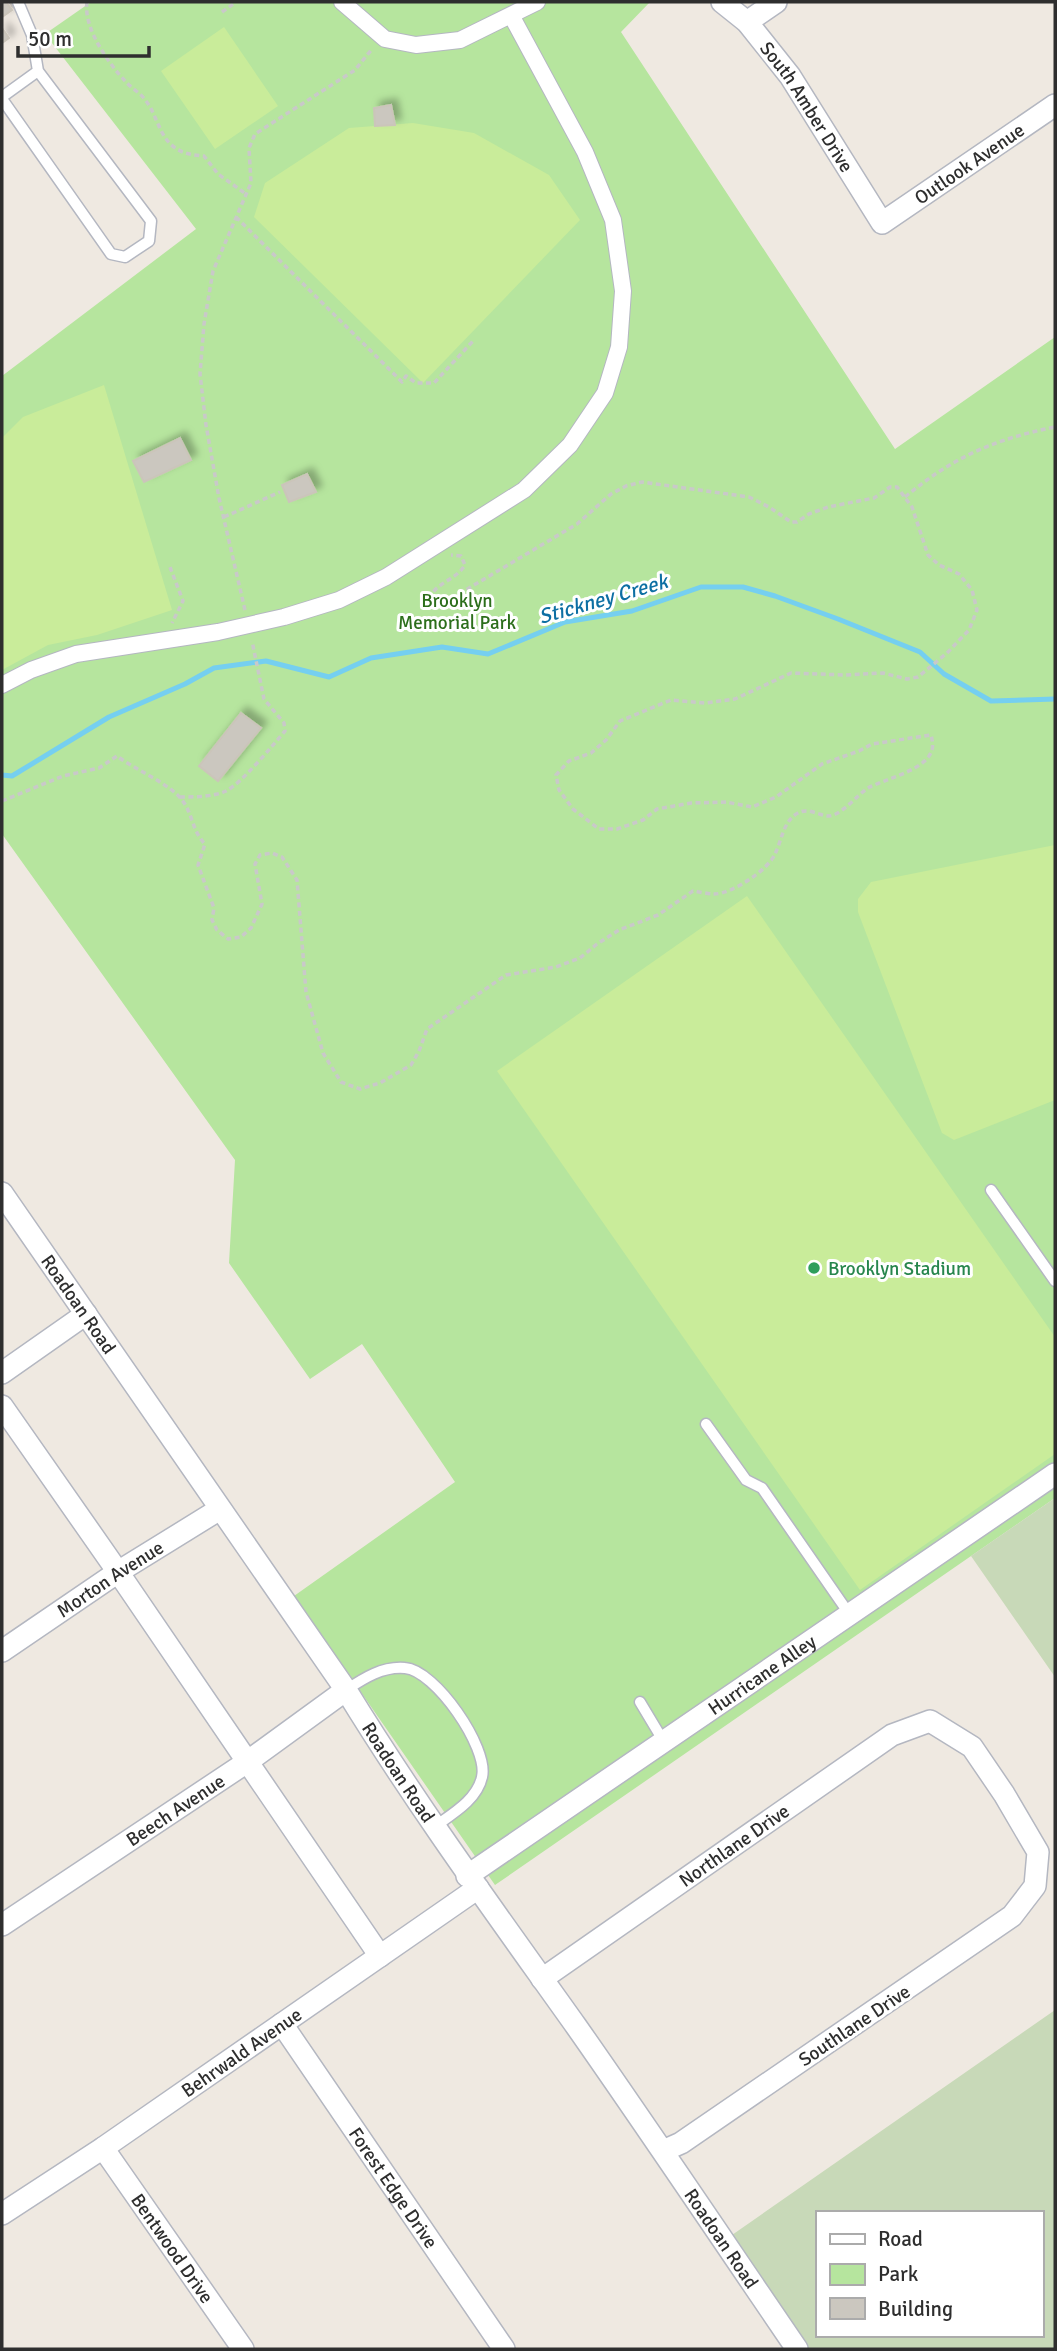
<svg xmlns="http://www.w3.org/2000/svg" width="1057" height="2351" viewBox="0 0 1057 2351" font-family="Signika,sans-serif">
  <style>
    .green { fill: #b6e59e }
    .cemetery { fill: #c8d9b8; fill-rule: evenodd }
    .pitch { fill: #c9ec9a }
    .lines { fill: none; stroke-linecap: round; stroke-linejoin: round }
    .stream { stroke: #75cff0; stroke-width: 5 }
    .building { fill: #cbc7bf; stroke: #cbc5ba; stroke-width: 2; filter: url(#shadow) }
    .service-casing { stroke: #b4b7c1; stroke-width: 13 }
    .pedestrian-casing { stroke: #b4b7c1; stroke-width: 18 }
    .minor-casing { stroke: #b4b7c1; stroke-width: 24 }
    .path { stroke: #c9c9c9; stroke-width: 3.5; stroke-dasharray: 5 3.5; stroke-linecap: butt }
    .service { stroke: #fff; stroke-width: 10 }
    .pedestrian { stroke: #fff; stroke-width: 16 }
    .minor { stroke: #fff; stroke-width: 21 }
    .leisure-dot { fill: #2e9e5b; stroke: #fff; stroke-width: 2.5 }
    .labels { text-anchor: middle; stroke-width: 6; stroke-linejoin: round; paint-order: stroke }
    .street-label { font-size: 19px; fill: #2e2e2e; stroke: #fff }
    .park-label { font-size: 19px; fill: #2c6e1b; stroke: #fff }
    .leisure-label { font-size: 19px; fill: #27864d; stroke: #fff; text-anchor: start }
    .water-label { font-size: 21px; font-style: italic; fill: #0d6fa3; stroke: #fff }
  </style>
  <defs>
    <filter id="shadow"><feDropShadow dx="6" dy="-6" stdDeviation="3.5" flood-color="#0004"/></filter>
  </defs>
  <rect width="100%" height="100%" fill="#efe9e1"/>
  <path class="green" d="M91,2h559l-29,30 274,417 160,-112v1161l-560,387 -201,-289 161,-114 -93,-138 -52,35 -81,-116 6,-103 -233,-326v-458l194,-147 -151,-195z"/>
  <path class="cemetery" d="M1055,1498v179l-84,-121z
    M1055,2010v339h-247l-76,-114zM817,2213h224v122h-224z"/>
  <path class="pitch" d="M224,27l54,79 -63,43 -54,-78z
    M413,123l61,10 75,42 31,45 -157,163 -169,-166 11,-34 84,-55z
    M104,385l68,225 -75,25 -49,10 -46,25v-232l21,-21z
    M1055,845v255l-101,40 -12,-7 -84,-221v-13l13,-17z
    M747,896l308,441v117l-195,136 -363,-519z"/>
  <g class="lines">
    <path class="stream" d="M2,775l10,1 97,-59 76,-33 29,-16 52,-7 63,16 42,-19 71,-11 46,7 77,-32 67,-11 69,-24h42l32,9 63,23 82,33 24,22 47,27 64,-2"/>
  </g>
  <path class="building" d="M2,2h4l6,8 -10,7z
    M2,28l7,10 -7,5z
    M391,105l4,20 -20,1 -1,-18z
    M180,438l11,22 -47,22 -11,-21z
    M307,474l9,18 -27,10 -7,-17z
    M241,713l20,15 -43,53 -19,-15z"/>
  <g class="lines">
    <g class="service-casing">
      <path id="service" d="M2,97l36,-26 -6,-36 -14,-33
        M2,99l109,155 14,3 24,-16 2,-20 -113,-150
        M991,1190l64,91
        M706,1424l40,56 16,8 88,127
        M346,1690c18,-12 37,-24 59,-22 30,2 84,80 77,109 -5,23 -30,37 -48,50
        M640,1702l24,40"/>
    </g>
    <g class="pedestrian-casing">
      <path id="pedestrian" d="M342,2l43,37 31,6 44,-5 77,-38
        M2,685l29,-15 45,-16 142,-22 66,-15 55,-17 47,-23 138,-87 46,-45 35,-52 14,-46 4,-56 -10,-71 -28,-68 -74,-137"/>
    </g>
    <g class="minor-casing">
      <g id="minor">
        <path id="s1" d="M722,2l25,20 43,54 92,147 173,-118"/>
        <path d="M747,22l29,-20"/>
        <path id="s2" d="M2,1193l344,497c71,116 151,225 230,336 75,107 148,216 221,323"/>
        <path d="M2,1373l84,-59"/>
        <path d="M2,1406l116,166 262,384"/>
        <path id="s3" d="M2,1651l116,-79 102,-63"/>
        <path id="s4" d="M467,1876l588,-402"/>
        <path id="s5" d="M2,1925l245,-163 99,-72"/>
        <path id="s6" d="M542,1979l350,-244 38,-14 42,26 32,47 34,58 -3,34 -23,30 -331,227 -18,8"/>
        <path id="s7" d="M282,2024l222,325"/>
        <path id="s8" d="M103,2148l140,201"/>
        <path id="s9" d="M2,2214l101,-66 375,-260"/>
      </g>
    </g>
    <path class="path" d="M87,2c-4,26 22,62 39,80 6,7 15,11 20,19 11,14 13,35 28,46 9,7 19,8 30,9l14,18 28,20
      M222,12l14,-10
      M236,217l166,165 4,-6 10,7h18l39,-42
      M905,497c48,-40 90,-58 150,-70
      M224,517l56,-25
      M170,567l13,34 -11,22
      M245,610l-26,-112 -13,-73 -6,-51 4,-50 9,-53 38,-88 -2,-35 6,-14 100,-64 17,-21
      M180,797c14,0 33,0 46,-6 15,-7 47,-46 59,-60l-1,-8 -20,-24 -12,-58
      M2,801l61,-25 36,-8 18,-12c17,13 53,28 65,44 11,14 10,31 23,44l-7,21 16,43 -2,12 5,10 11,9 13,-2 10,-9 11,-24 -7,-40 5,-9 12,-2 10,4 15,23 9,112 17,61 18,29 19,7 20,-6 31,-18 8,-14 8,-22 79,-54 50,-8 24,-9 17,-14 22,-14 39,-15 35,-24c7,1 15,3 21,3 18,0 54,-24 61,-40 7,-14 8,-33 23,-41 11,-6 21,3 31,3 13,-1 28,-21 39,-28 17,-9 50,-16 61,-32 5,-7 4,-13 2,-21l-59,9 -13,7 -37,13 -46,33 -24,10 -26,-5 -35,1 -34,6 -14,11 -26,9h-18l-26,-20 -14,-19 -3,-15 13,-14 22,-8 15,-13 14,-19 51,-21 34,3 30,-4 56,-26 55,2 37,-2 24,6 11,-2 29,-24 22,-23 8,-20 -5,-20 -13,-16 -20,-9 -11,-10 -16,-48 -15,-20h-7l-16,11 -46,9 -19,7 -12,8h-6l-22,-15 -20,-10 -107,-15 -16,4 -15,8 -34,30 -140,83 -8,-9c8,-16 27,-18 36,-33l-4,-9 -10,-1"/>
    <use href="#service" class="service"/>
    <use href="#pedestrian" class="pedestrian"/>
    <use href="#minor" class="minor"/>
  </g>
  <circle class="leisure-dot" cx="814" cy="1268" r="7"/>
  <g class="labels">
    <g class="street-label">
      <text dy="7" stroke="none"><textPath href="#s1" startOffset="136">South Amber Drive</textPath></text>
      <text dy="7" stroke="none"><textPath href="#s1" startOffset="380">Outlook Avenue</textPath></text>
      <text dy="7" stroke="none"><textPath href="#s2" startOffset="135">Roadoan Road</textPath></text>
      <text dy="7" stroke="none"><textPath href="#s3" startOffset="130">Morton Avenue</textPath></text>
      <text dy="7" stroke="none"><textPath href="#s4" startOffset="357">Hurricane Alley</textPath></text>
      <text dy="7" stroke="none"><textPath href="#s2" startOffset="702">Roadoan Road</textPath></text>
      <text dy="7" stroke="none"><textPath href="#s5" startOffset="208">Beech Avenue</textPath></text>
      <text dy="7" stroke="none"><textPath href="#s6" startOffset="234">Northlane Drive</textPath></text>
      <text transform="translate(854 2025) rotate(-34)" y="7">Southlane Drive</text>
      <text dy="7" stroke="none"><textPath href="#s9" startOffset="289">Behrwald Avenue</textPath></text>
      <text dy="7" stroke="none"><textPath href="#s7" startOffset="198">Forest Edge Drive</textPath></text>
      <text dy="7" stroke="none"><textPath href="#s2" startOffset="1269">Roadoan Road</textPath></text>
      <text dy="7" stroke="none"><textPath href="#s8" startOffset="122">Bentwood Drive</textPath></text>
    </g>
    <g class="park-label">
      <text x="457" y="607">Brooklyn<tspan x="457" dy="22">Memorial Park</tspan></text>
    </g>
    <g class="leisure-label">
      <text x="828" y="1275">Brooklyn Stadium</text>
    </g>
    <g class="water-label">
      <text transform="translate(603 599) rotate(-16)" y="7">Stickney Creek</text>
    </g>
  </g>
  <rect width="1057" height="2351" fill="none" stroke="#2e2e2e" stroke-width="7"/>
  <rect x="816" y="2211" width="228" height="126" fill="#ffffff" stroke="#ababab" stroke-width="2"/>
  <rect x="830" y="2234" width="35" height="10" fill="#ffffff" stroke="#ababab" stroke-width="2"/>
  <text x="878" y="2246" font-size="21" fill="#2e2e2e">Road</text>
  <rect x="830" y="2264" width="35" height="21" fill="#b6e59e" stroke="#ababab" stroke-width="2"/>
  <text x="878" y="2281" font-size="21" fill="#2e2e2e">Park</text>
  <rect x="830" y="2298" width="35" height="21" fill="#cbc7bf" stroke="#ababab" stroke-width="2"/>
  <text x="878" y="2316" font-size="21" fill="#2e2e2e">Building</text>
  <path d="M18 46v10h131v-10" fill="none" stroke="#2e2e2e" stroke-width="3.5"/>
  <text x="28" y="46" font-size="21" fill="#2e2e2e" stroke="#ffffff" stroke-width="5" paint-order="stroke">50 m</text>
</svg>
